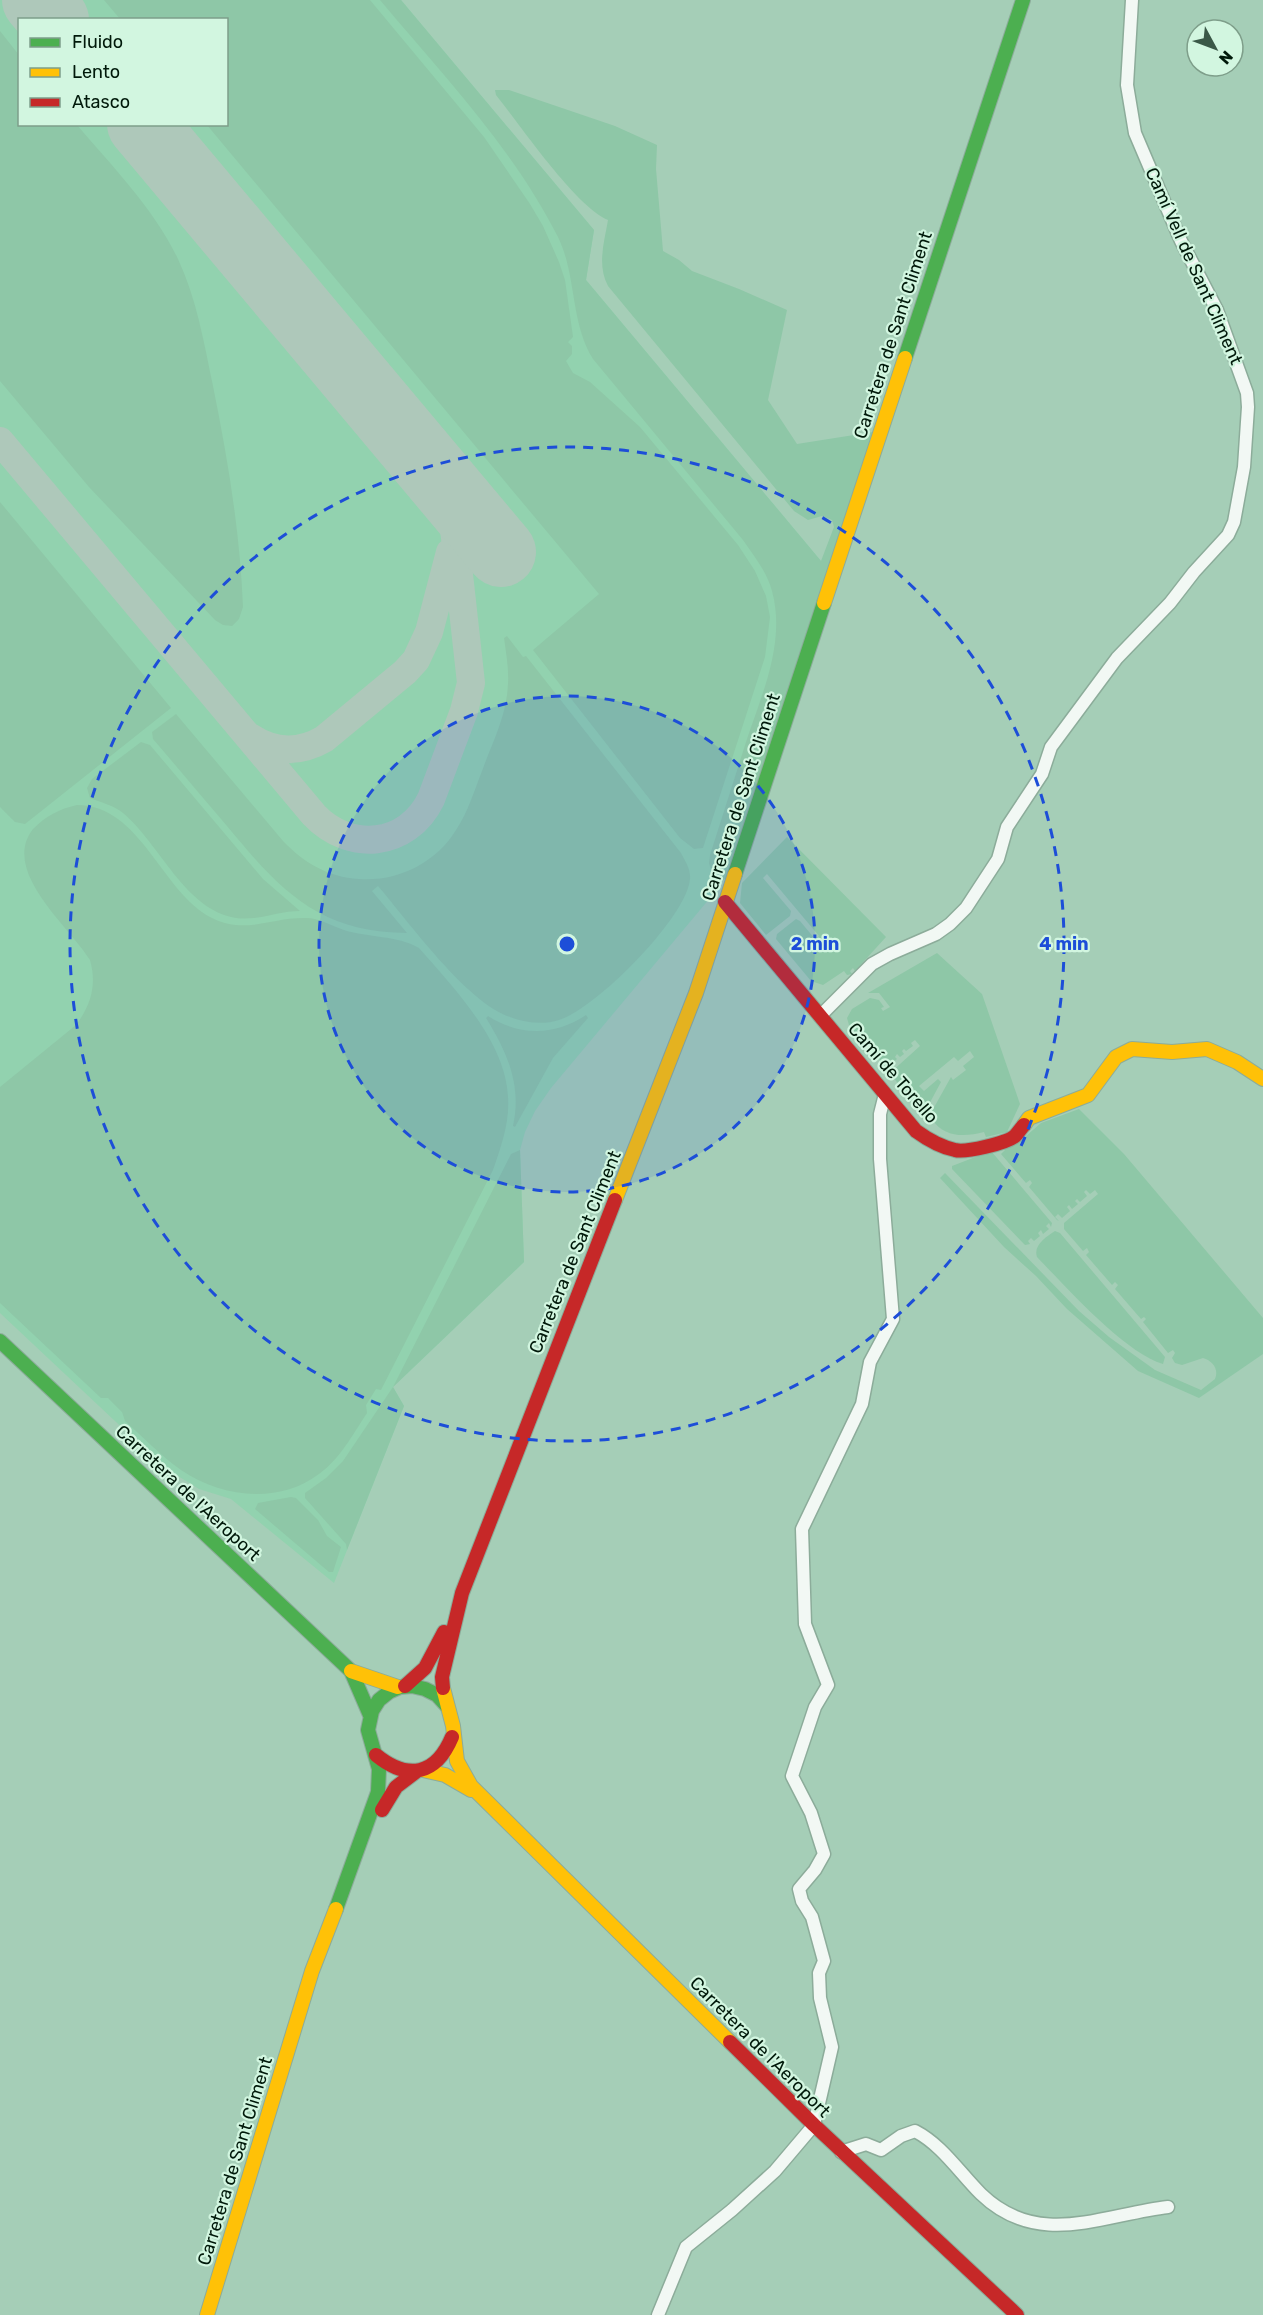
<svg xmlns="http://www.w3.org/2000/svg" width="1263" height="2315" viewBox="0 0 1263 2315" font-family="Rubik,sans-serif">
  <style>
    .built { fill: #92d2af; fill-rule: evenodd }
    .green { fill: #8ec7a7 }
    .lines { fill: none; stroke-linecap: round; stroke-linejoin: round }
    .taxiway { stroke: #aec8ba; stroke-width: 28 }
    .runway { stroke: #aec8ba; stroke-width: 70 }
    .street-casing { stroke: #8cac9a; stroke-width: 15 }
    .fast-casing { stroke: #8cac9a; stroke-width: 16 }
    .slow-casing { stroke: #8cac9a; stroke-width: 16 }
    .jam-casing { stroke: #8cac9a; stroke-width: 16 }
    .street { stroke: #f2f8f4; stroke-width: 12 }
    .fast { stroke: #4caf50; stroke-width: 14 }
    .slow { stroke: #ffc107; stroke-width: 14 }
    .jam { stroke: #c62828; stroke-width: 14 }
    .ring { fill: none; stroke: #1d4ed8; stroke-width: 3; stroke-dasharray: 10 8 }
    .labels { text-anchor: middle; stroke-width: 4.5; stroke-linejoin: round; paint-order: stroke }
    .street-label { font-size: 18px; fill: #00190a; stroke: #d2f6e0 }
    .centre { fill: #1d4ed8; stroke: #d2f6e0; stroke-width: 3 }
    .ring-label { font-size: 18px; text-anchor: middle; font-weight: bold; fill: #1d4ed8; stroke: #d2f6e0; stroke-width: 4.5; stroke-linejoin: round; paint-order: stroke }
  </style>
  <rect width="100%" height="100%" fill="#a5ceb7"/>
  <path class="built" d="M0,0h401l193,230 -8,50 235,281 -94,305 -13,15 -4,17 -159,190 -16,23 -10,21 -5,18 4,112 -131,125 11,19 -70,177 -103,-84 -32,-10 -34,-21 -165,-155zM20,20h206v104h-206z"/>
  <path class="green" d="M104,0h266l114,137 46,67 13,22 16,36 6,18 8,57 -5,5 4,4v8l-6,7 7,12 17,9 50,45 98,118 17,26 11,25 4,21 -5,40 -62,191 -9,1 -14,-11 -147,-188 66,-56 -392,-469 19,-1v-104l-106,-1z
    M380,0h21l193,230 -8,50 235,281 13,-34 -2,-7 -10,-4 -14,4 -14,-9 -186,-225c-11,-21 -4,-43 0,-66 -32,-13 -88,-95 -112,-125l-1,-5h14l106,36 42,19 -1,24 7,82 16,9 13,11 47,18 48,21 -19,90 29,44 76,-12 -145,445 -8,5 -6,-1 -5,-18 1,-8c12,-38 24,-75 36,-113 16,-48 40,-100 26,-151 -5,-19 -18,-35 -29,-51l-150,-181c-23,-37 -16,-83 -35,-122 -45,-89 -115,-162 -178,-237z
    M0,31l19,24 1,69 57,1c36,42 77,84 101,134 19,41 26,84 35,127 15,74 27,146 30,221l-4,12 -7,7 -9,-1 -8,-5 -126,-133 -89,-106z
    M0,502l171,206 -146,116 -10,-2 -15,-15z
    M507,636l16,21 3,-1 155,197c4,8 10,16 9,26 -3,38 -94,130 -131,141 -15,5 -34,3 -49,-3 -43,-14 -102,-96 -132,-131l-6,5 35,42c-89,-1 -127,-43 -180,-107 -25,-29 -49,-58 -74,-87l-1,-7 24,-18 107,127c21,22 45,36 76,38 38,3 77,-16 97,-49 12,-18 18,-39 26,-59 10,-28 25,-56 26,-87 1,-15 -2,-31 -4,-46z
    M141,742l9,3 113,134 37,32c-22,0 -42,10 -64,7 -51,-8 -76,-74 -113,-105 -10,-8 -21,-10 -33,-15l-3,-10 5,-9z
    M77,805c64,0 84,87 135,113 34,17 59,-1 94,0 13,0 26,8 38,12 25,8 53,5 75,18 35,40 87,94 89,149 2,25 -7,50 -15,73l-112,220 -5,-1 -10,16 1,8c-14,21 -27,46 -48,61 -41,31 -98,23 -138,-4 -20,-14 -38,-33 -56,-49l-3,-9 -14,-14h-7l-101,-95v-216l76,-62c15,-20 21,-40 14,-65 -20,-33 -90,-89 -57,-131 13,-13 26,-20 44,-24z
    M787,837l99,100 -31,34 -2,-3 -3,3 2,3 -5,1 -3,-4 -21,14 -12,-4 -35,-42 1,-5 19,-15 4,2 15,18 4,-3 -52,-62 -4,4 28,33 -1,5 -24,19 -26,-32 2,-20z
    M937,953l45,41 38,110 -13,28 -21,5 -2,-5c-19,5 -40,6 -52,-13v-8l19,-34 2,3 13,-10 -3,-4 11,-9 -4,-6 -12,10 -4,-4 -35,29 5,5 14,-12 3,3 -14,26 -4,1 -14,-11 -19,-25 30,-27 -5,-6 -4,3 2,3 -7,5 -2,-2 -2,2 2,3 -4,3 -3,-3 -2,3 2,2 -6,5 -2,-3 -2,2 2,3 -3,1 -37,-42 -2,-7 5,-9 18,-11 9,2 5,7 -3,1 2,3 7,-4 -11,-14h-11z
    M586,1015l2,3 -35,40 -38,69 -2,-1c9,-41 -6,-74 -27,-108l2,-2c31,20 67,20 98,-1z
    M1079,1109l45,45 139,164v36l-64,44 -61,-27 -71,-62 -31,-33 -32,-29 -64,-69 5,-5 134,138 30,26 46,33 46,20 14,-11c4,-10 -2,-18 -12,-21l-21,7 -7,-2 -3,-5 3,-5 -2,-3 -5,3 -25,-31 3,-3 -2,-2 -3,2 -26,-30 3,-4 -3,-3 -3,3 -26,-30 3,-3 -2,-4 -4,3 -19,-22v-6l34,-29 -3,-4 -5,4 -4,-4 -2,2 3,4 -7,6 -3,-3 -2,2 3,3 -6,5 -3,-4 -2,2 3,4 -8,7 -4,-4 -3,3 4,4 -2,-1 -28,-33 3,-4 -2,-3 -4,3 -25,-29 4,-4 -2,-2 15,-5 23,-20z
    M520,1150l4,112 -131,125 11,19 -57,144 -1,-6 -41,-46v-5l21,-15 17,-17 50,-74 118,-233z
    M991,1151l61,72 -1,4 -2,-4 -3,3 3,3 -6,5 -2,-4 -3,3 2,3 -6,5 -3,-3 -3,3 2,3 -5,1 -73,-76v-3z
    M1055,1231l5,2 105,124 -2,7c-38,-11 -97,-77 -126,-107 -4,-12 9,-20 18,-26z
    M291,1497l5,1 22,22 9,16 14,11 -8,25h-4l-74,-63 3,-6z"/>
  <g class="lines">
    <path class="taxiway" d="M0,441l314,374c35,37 93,33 117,-16l33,-88 7,-28 -18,-163 -7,-26 -9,-19
      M250,737c24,16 50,16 74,2l81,-67 11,-12 13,-28 21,-80"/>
    <path class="runway" d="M37,0l17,20
      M142,124l359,428"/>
    <g class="street-casing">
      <path id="street" d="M820,1016l52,-52 18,-10 46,-20 14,-10 16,-16 32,-49 9,-32 35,-53 9,-27 66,-89 53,-55 24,-31 34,-37 6,-13 10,-55 4,-60 -1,-14 -30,-83 -36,-69 -46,-108 -8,-48 5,-85
        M841,2152l25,-8 15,6 20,-14 14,-5c27,14 44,41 66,63 57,55 120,21 187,13
        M658,2315l28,-68 46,-37 43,-39 39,-46 18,-78 -12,-49 -1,-25 5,-12 -12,-44 -10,-16 -3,-12 16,-19 9,-16 -13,-41 -19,-37 23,-69 13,-22 -23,-61 -3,-95 60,-125 8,-42 23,-43 -13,-160v-45l5,-20"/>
    </g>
    <g class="fast-casing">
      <path id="fast" d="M905,358l118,-358
        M735,874l89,-271
        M0,1341l351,330 19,44
        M336,1909l42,-117 1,-23 -11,-39 4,-19 7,-11 10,-8 11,-5 12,-1 13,3 12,6 10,11"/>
    </g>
    <g class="slow-casing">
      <path id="slow" d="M824,603l81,-245
        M1024,1125l5,-7 59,-23 28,-38 16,-8 40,3 35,-3 30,13 26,17
        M615,1200l81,-207 39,-119
        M351,1671l47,16
        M443,1688l10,38 4,35 14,25 259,256
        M423,1770l22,5 26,15
        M207,2315l105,-344 24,-62"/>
    </g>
    <g class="jam-casing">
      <path id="jam" d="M725,902l191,229c11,8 25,16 39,19 10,3 52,-7 60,-14 3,-3 6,-8 9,-11
        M405,1686l20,-18 19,-36
        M443,1688l-1,-11 20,-84 153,-393
        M376,1755c32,26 60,20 76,-18
        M382,1810l14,-23 21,-16
        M730,2042l84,83 203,190"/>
    </g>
    <use href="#street" class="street"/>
    <use href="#fast" class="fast"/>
    <use href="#slow" class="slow"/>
    <use href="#jam" class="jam"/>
  </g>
  <circle cx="567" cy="944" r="248" fill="#1d4ed8" fill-opacity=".12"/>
  <g class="ring">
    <circle cx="567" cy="944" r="248"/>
    <circle cx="567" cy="944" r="497"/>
  </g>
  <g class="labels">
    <g class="street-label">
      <text transform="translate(1194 266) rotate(66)" y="6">Camí Vell de Sant Climent</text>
      <text transform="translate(893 335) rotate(-72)" y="6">Carretera de Sant Climent</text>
      <text transform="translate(741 797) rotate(-72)" y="6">Carretera de Sant Climent</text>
      <text transform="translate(893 1073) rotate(49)" y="6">Camí de Torello</text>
      <text transform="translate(575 1252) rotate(-68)" y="6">Carretera de Sant Climent</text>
      <text transform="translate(188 1493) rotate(43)" y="6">Carretera de l'Aeroport</text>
      <text transform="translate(760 2047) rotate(45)" y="6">Carretera de l'Aeroport</text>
      <text transform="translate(235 2161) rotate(-73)" y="6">Carretera de Sant Climent</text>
    </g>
  </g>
  <circle cx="567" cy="944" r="9" class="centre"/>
  <g class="ring-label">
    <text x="815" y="950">2 min</text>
    <text x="1064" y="950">4 min</text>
  </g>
  <rect x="18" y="18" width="210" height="108" fill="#d2f6e0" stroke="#7e9e8a" stroke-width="1.5"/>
  <rect x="30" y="38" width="30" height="9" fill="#4caf50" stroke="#7e9e8a" stroke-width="1.5"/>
  <text x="72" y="48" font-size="18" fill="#00190a">Fluido</text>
  <rect x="30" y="68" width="30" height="9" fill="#ffc107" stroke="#7e9e8a" stroke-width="1.5"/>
  <text x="72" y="78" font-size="18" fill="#00190a">Lento</text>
  <rect x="30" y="98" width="30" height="9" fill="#c62828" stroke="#7e9e8a" stroke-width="1.5"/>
  <text x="72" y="108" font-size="18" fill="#00190a">Atasco</text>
  <g transform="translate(1215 48) rotate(131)"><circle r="28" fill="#d2f6e0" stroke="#7e9e8a" stroke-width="1.5"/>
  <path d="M0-4.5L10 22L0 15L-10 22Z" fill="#3a5847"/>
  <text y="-9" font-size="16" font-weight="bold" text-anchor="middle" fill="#00190a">N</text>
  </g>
</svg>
